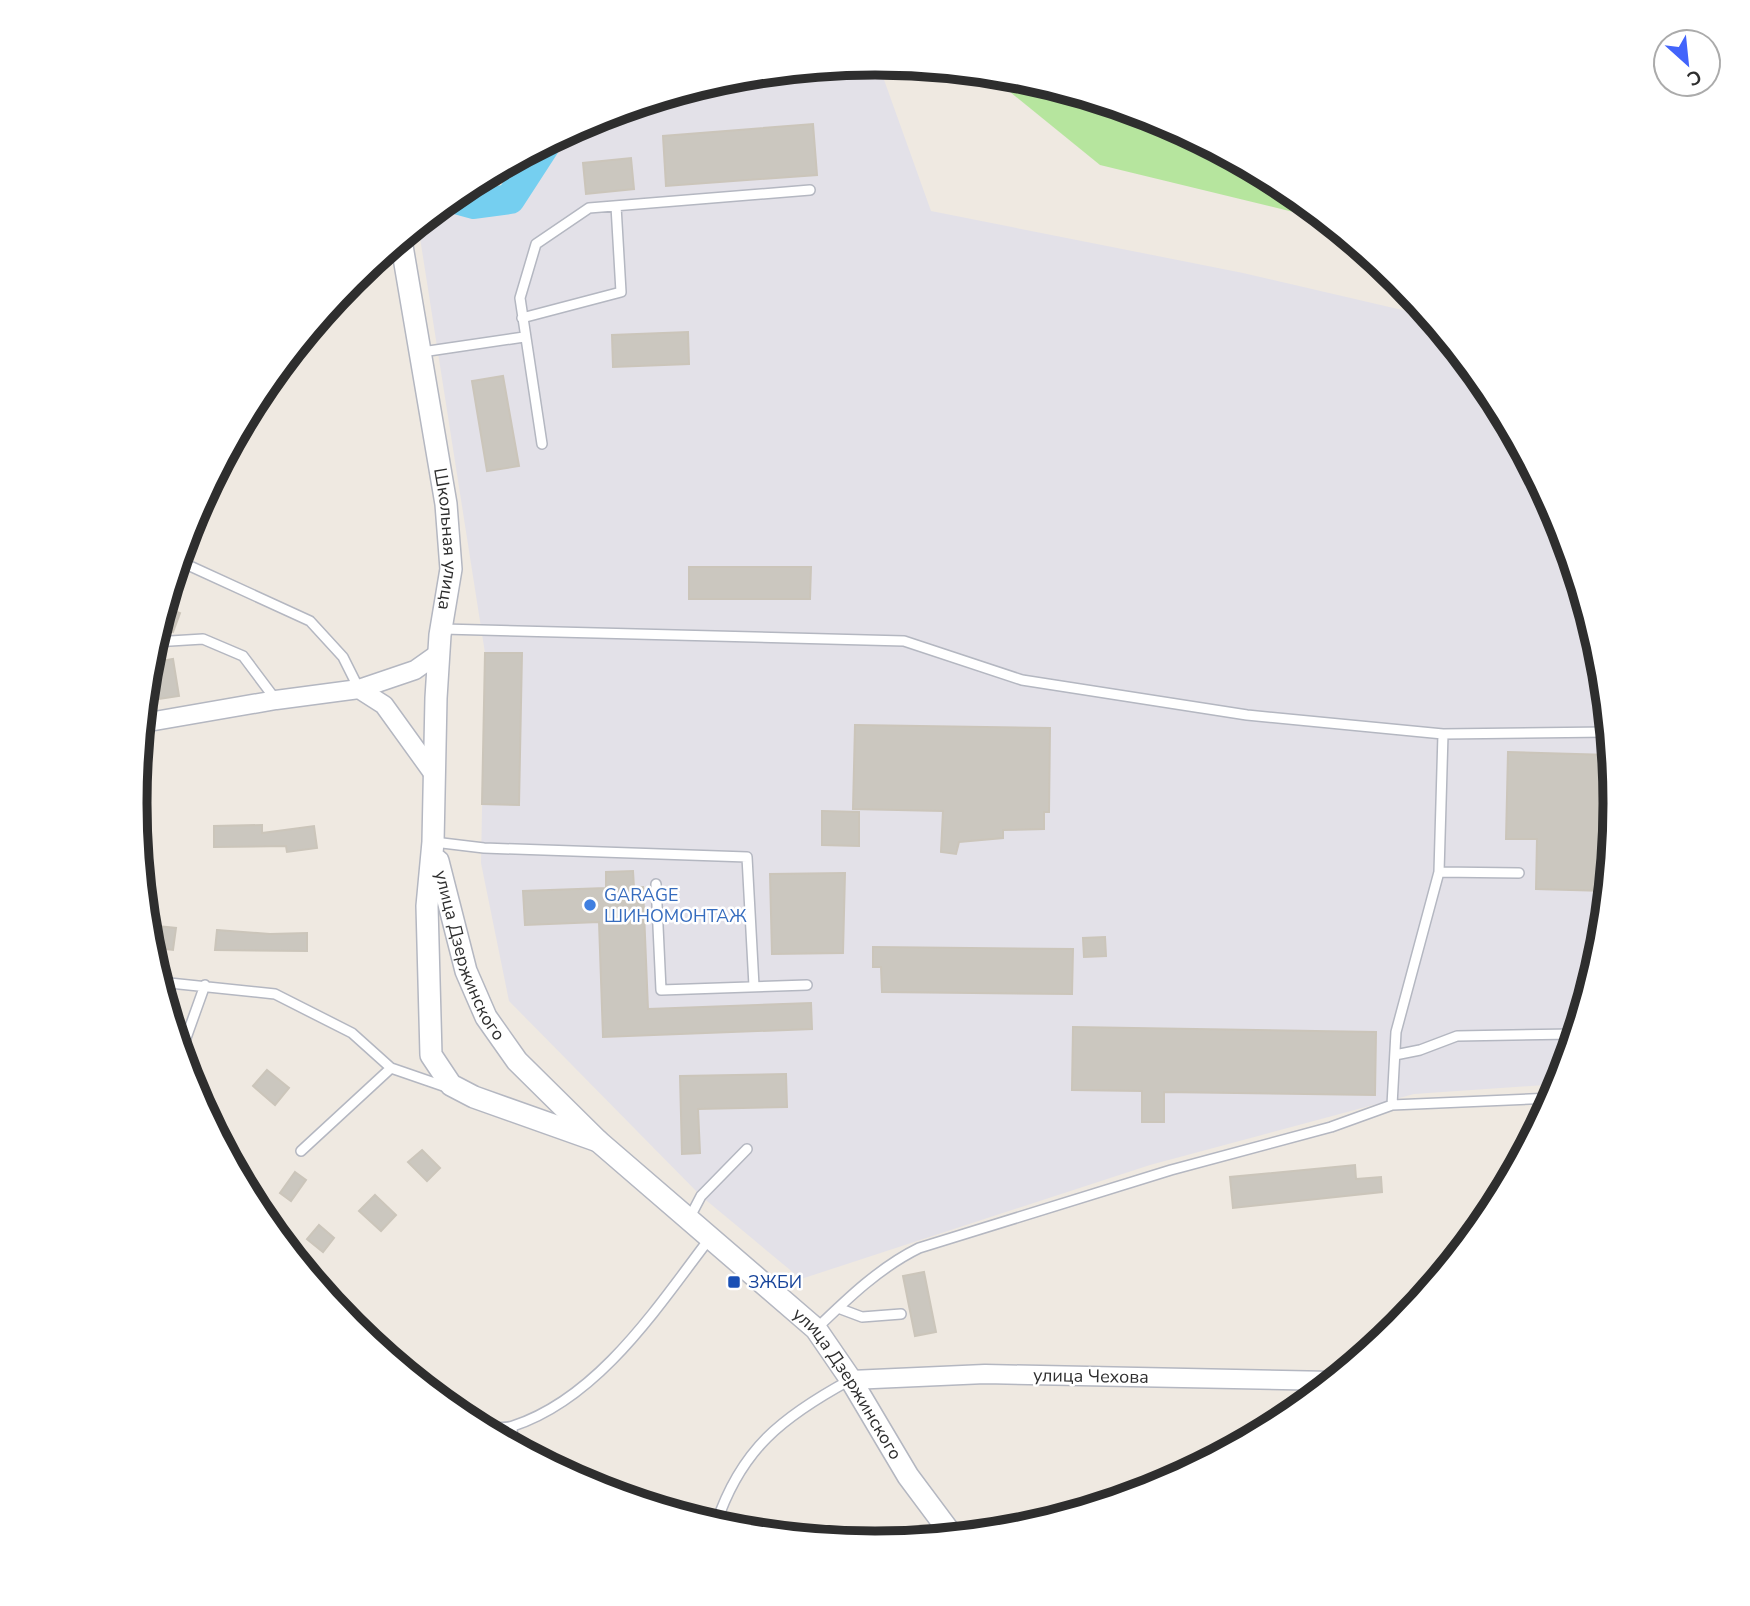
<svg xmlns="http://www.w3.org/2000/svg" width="1750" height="1606" viewBox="0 0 1750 1606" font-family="'Nunito Sans',sans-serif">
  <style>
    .industrial { fill: #e3e1e8 }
    .green { fill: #b6e59e }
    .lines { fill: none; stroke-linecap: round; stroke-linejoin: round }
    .river { stroke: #75cff0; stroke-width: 30 }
    .building { fill: #cbc7bf; stroke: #cbc5ba; stroke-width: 2 }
    .service-casing { stroke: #b4b7c1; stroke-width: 12 }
    .minor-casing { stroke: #b4b7c1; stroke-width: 21 }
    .tertiary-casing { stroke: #b4b7c1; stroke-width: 24 }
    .service { stroke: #fff; stroke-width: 9 }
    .minor { stroke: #fff; stroke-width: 18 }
    .tertiary { stroke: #fff; stroke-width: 21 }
    .shop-dot { fill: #3f7fe0; stroke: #fff; stroke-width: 2.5 }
    .transit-dot { fill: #1a4fb4; stroke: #fff; stroke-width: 2.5 }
    .labels { text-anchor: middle; stroke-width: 5; stroke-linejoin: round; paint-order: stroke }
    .street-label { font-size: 18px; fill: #2e2e2e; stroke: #fff }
    .shop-label { font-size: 18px; fill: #366cbe; stroke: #fff; text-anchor: start }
    .transit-label { font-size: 18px; fill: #164399; stroke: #fff; text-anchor: start }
    .rim { fill: none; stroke: #2e2e2e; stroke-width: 9 }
  </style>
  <rect width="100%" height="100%" fill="#efe9e1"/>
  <path class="industrial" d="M878,63l53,148 312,62 185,43 63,76 68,128 42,139 14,144 -14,145 -42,136 -145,10 -264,71 -349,114 -100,-83 -192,-195 -28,-138 4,-210 -67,-428 21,-17 64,-2 46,-64 43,-23 119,-36z"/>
  <path class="green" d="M988,74l32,3 139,42 127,69 40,32 -226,-55z"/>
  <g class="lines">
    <path class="river" d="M452,198l22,6 36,-5 35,-54"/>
  </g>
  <path class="building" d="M813,124l4,51 -151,11 -3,-50z
    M631,158l3,31 -48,5 -3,-31z
    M688,332l1,32 -76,3 -1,-32z
    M503,376l16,90 -32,5 -15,-90z
    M689,567h122l-1,32h-121z
    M165,608l15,5 -7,19 -14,-5z
    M485,653h37l-3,152 -37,-1z
    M173,659l6,37 -34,5 4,-38z
    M855,725l195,3 -1,84h-5v17l-41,1v8l-44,4 -3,12 -15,-2 2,-41 -90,-2z
    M1508,752l102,3 5,48 -9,88 -70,-2 1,-50h-31z
    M822,811l37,1v34l-37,-1z
    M262,825v8l52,-7 3,22 -30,4 -1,-6 -72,1v-21z
    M633,871l1,17 9,-1 5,122 163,-6 1,26 -209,8 -4,-115 -74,3 -2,-34 83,-3v-16z
    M845,873l-2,80 -71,1 -2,-80z
    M147,925l29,3 -3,22 -24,-3z
    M217,930l53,4 37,-1v18l-92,-1z
    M1105,937l1,19 -22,1 -1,-19z
    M873,947l200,2 -1,45 -190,-2 -1,-25h-8z
    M1073,1027l303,5 -1,63 -211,-3v30h-22v-31l-70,-1z
    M267,1070l22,18 -14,17 -22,-19z
    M786,1074l1,33 -89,2 2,44 -18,1 -2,-78z
    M422,1150l18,18 -13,13 -19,-19z
    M1355,1165l1,14 25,-2 1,15 -149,16 -3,-31z
    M295,1172l11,8 -15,21 -11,-8z
    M375,1195l21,20 -15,16 -22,-20z
    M319,1225l15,13 -11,14 -16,-13z
    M924,1272l12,60 -21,4 -12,-60z"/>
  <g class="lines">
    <g class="service-casing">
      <path id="service" d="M522,318l99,-26 -5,-86
        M422,352l102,-15
        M542,444l-22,-146 16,-54 53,-36 221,-18
        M179,561l131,60 33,36 16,32
        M443,629l461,12 118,39 225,35 196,19
        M154,642l49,-3 40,17 33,44
        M434,842l50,6 263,9 7,129
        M1439,872l80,1
        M656,884l5,106 146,-5
        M160,982l115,12 77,39 39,35 58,20
        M181,1052l24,-67
        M1395,1055l25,-5 37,-14 117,-2
        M1392,1105l4,-73 43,-160 4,-138 165,-2
        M301,1151l90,-83
        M690,1217l11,-21 46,-47
        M838,1308l24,9 39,-3
        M816,1329c31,-30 64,-62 103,-81l252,-78 160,-43 61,-22 160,-7
        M481,1427c10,0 23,2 32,-1 86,-28 145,-120 197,-188
        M512,1427l1,18
        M716,1524c25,-75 66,-107 134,-144"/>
    </g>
    <g class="minor-casing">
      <path id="minor" d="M359,689l56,-19 24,-17
        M143,723l133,-23 83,-11 25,16 49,68
        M851,1380l134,-6 347,7"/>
    </g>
    <g class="tertiary-casing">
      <g id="tertiary">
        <path id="s1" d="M401,240l45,264 5,65 -11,66 -4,63 -3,144 -6,64 4,149 20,30 23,12 124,44"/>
        <path id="s2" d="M438,861l28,110 20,46 31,44 81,80 218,188 35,51 57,96 44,59"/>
      </g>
    </g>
    <use href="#service" class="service"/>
    <use href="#minor" class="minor"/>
    <use href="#tertiary" class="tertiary"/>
  </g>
  <circle class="shop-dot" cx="590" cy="905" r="7"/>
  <rect class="transit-dot" x="727" y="1275" width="14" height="14" rx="3.5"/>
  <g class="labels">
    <g class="street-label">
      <text dy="6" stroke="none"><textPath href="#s1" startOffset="303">Школьная улица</textPath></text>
      <text dy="6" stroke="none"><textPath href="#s2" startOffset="100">улица Дзержинского</textPath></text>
      <text transform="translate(1091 1376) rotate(1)" y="6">улица Чехова</text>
      <text dy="6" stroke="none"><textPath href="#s2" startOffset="682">улица Дзержинского</textPath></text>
    </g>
    <g class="shop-label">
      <text x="604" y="901">GARAGE<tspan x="604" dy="21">ШИНОМОНТАЖ</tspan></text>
    </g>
    <g class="transit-label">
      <text x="748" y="1288">ЗЖБИ</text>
    </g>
  </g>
  <path d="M0 0H1750V1606H0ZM147 803a728 728 0 1 1 1456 0a728 728 0 1 1-1456 0Z" fill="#fff" fill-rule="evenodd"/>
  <path class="rim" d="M147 803a728 728 0 1 1 1456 0a728 728 0 1 1-1456 0Z"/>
  <g transform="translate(1687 63) rotate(153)"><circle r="33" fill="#ffffff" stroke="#ababab" stroke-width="2"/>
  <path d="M0-5L12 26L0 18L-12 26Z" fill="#4264fb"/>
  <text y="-10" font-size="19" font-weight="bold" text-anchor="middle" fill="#2e2e2e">С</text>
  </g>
</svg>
